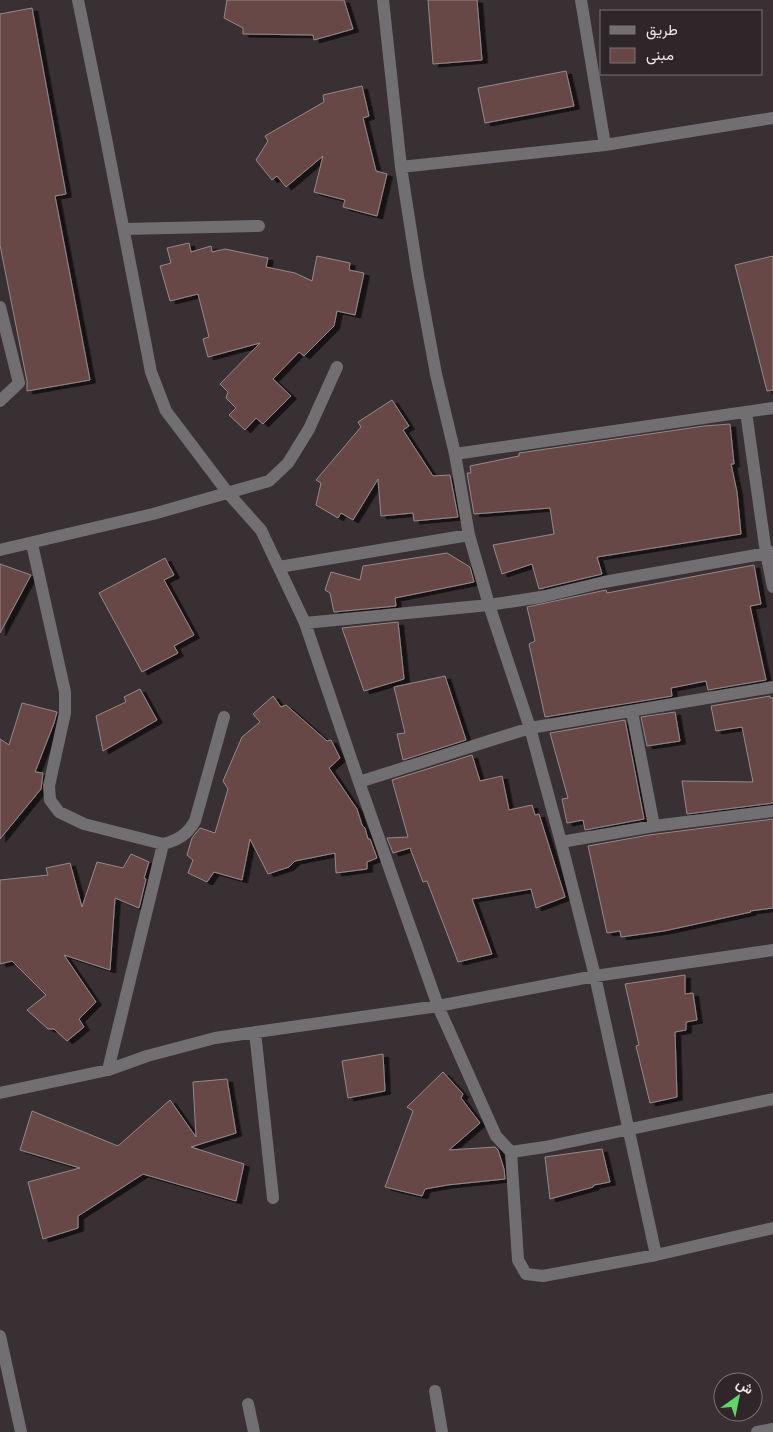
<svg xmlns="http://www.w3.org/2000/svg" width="773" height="1432" viewBox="0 0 773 1432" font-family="Bitter,Vazirmatn,serif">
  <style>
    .building { fill: #684746; stroke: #958989; filter: url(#shadow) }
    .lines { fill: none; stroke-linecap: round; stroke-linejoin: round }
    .minor { stroke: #726f72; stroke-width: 12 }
  </style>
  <defs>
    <filter id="shadow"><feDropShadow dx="5.5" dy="3" stdDeviation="0" flood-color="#0009"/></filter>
  </defs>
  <rect width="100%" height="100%" fill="#393034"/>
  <path class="building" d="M227,0h117l9,29 -39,11 -1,-5 -70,-1v-6l-19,-10z
    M428,0h49l5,60 -49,4z
    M32,8l34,186 -11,2 35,184 -63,11v-10l-27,-136v-231z
    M566,71l8,35 -89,17 -7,-35z
    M362,86l7,30 -6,2 13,53 11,3 -10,42 -34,-9 2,-7 -31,-8 9,-36 -37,31 -9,-11 -5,4 -16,-20 12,-19 -3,-5 59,-34 -1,-7z
    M189,243l2,9 20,-6 1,6 13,-3 43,9 -2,9 29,6 17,8 5,-25 33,7 -1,7 15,3 -9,42 -18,-4 -3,15 -30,30 -5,-4 -26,27 18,17 -28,28 -7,-6 -11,12 -16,-15 7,-7 -10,-10 2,-6 -8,-8 40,-41 -52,14 -5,-18 6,-2 -11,-43 -28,7 -10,-35 11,-3 -4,-15z
    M773,256v134l-6,1 -32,-126z
    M392,400l17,26 -6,4 30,46 17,-1 8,42 -44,4 -1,-8 -32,3 -3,-37 -25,41 -12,-7 -3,5 -22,-13 5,-22 -5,-3 45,-53 -3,-5z
    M730,424l4,40h-3l6,28 4,42 -144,23 5,17 -63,15 -7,-25 -30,10 -9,-29 61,-11 -4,-26 -76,6 -7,-41h4l-1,-7 49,-10v-3l185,-27z
    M447,553l23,14 4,15 -79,16 1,8 -62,6 -4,-19 -5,-3 6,-18 29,8 3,-14z
    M165,558l9,17 -10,5 30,55 -20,11 4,7 -36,19 -43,-79z
    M0,564l31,11 -31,58z
    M754,565l7,39 -11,2 16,74 -58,10 -2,-9 -35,7 1,8 -127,21 -16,-73 6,-3 -8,-34 79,-17 1,3z
    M398,622l6,57 -40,12 -22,-63z
    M445,676l21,64 -63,20 -6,-26 8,-1 -11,-46z
    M140,689l17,31 -54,31 -7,-35 30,-14 -2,-5z
    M273,696l8,11 5,-2 41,36 4,-1 9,18 -11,10 28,41 5,16 3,3 3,11h2l7,19 -10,4v7l-31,4 -1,-20 -40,8 -6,6 -21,7 -18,-35 -8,41 -28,-8 -7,10 -19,-9 5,-13 -6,-5 5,-17 8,-10 15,5 13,-44 -5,-8 19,-44 18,-15 -7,-8z
    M770,696v2h3v105l-86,11 -5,-33 71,1 -11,-55 -26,4 -5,-25z
    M22,703l35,9 -3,11 -19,49 8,1 -2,16 -41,50v-100l9,6z
    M675,712l5,29 -33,5 -6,-29z
    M625,720l19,99 -59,11 -2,-10 -16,3 -5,-24 6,-1 -18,-65z
    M472,755l8,26 22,-5 7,34 23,-5 3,10 4,-1 26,83 -29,11 -5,-19 -59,10 20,55 -34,8 -31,-81 -4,1 -13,-34 -17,5 -6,-15 21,-1 -16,-57z
    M773,819v89l-23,3 1,1 -87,19 -43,6 -1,-6 -13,2 -19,-87 61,-11z
    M131,854l18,8 -5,16 2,1 -7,29 -24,-10 -5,72 -46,-15 32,47 -17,17 5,8 -17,14 -13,-12h-6l-21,-19 19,-15 -34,-34 -12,3v-84l48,-5 -2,-7 24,-5 12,44 15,-45 26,6z
    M685,975v19l8,-1 4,27 -11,2v8l-11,2 2,65 -27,6 -14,-57 3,-1 -14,-61z
    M383,1054l2,37 -37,7 -6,-37z
    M443,1072l20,22 -2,4 19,25 -31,27 46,-3 3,3 6,19 1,10 -58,6 -22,4 -3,7 -37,-9 28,-76 -6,-4z
    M227,1079l9,54 -45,14 53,17 -8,37 -93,-27 -65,42v12l-35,11 -15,-57 52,-14 -60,-18 12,-39 86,35 52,-46 26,37 -3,-55z
    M602,1149l8,33 -16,3 -1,2 -43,12 -5,-42z"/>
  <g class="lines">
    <path class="minor" d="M78,0l26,128 47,244 15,39 62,82 33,37 44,93 54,159 79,224 58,130 15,16 34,-5 228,-48
      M383,0l18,167 17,109 18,98 19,80 14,81 20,70 41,123 31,114 34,134 61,279 117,-27
      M581,0l24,145
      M401,167l204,-22 168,-27
      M124,229l135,-3
      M0,307l19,76 -19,18
      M746,412l20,141 7,34
      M455,454l318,-46
      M32,544l33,148v21l-16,73 1,14 9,12 25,12 79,20
      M0,550l153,-36 116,-33 19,-18 21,-34 28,-62
      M279,567l190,-32
      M305,623l184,-18 52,-8 63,-15 169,-30
      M632,712l22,114
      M359,782l171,-54 243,-41
      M561,842l93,-16 119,-15
      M255,1032l18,166
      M108,1070l55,-226c15,-4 24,-9 32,-23l29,-104
      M0,1093l108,-23 39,-14 68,-18 223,-32 157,-30 178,-26
      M511,1152l7,108 8,14 17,2 113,-21
      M0,1336l21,96
      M435,1391l7,41
      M248,1404l6,28
      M757,1432l16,-3"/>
  </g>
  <rect x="600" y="10" width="162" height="65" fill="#2f262a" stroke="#7b7376"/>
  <rect x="610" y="26" width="25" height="8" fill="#726f72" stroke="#7b7376"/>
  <text x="646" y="35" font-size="15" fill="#ede7e9">طريق</text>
  <rect x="610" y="48" width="25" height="15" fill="#684746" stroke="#7b7376"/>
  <text x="646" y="60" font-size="15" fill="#ede7e9">مبنى</text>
  <g transform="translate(738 1397) rotate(33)"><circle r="24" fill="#2f262a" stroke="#7b7376"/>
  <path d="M0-4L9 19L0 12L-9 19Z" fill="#60d56a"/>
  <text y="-8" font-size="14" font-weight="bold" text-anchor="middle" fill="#ede7e9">ش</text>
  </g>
</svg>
